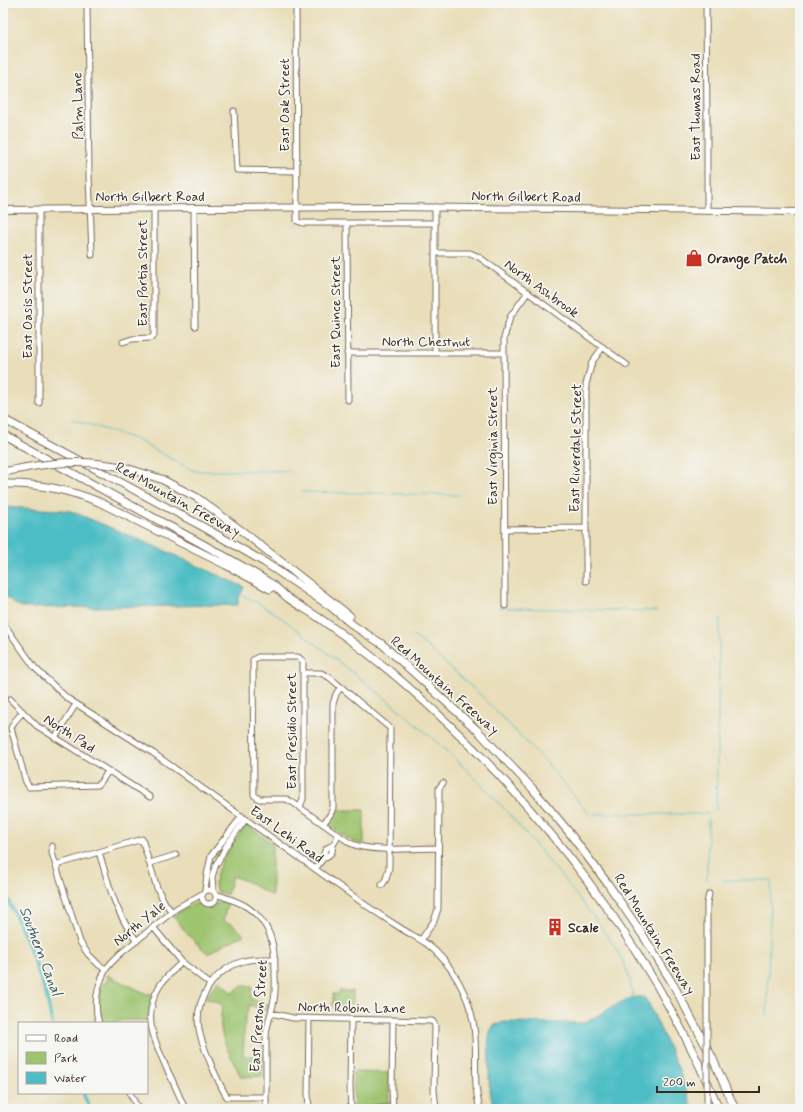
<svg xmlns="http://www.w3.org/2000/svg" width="803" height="1112" viewBox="0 0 803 1112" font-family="Mynerve,sans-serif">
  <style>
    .green { fill: #9ec46f; stroke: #6c7746 }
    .water { fill: #4ebdc5; stroke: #447472 }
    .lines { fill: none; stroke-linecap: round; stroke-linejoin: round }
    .stream { stroke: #4ebdc5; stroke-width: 1 }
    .canal { stroke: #4ebdc5; stroke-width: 3.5 }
    .minor-casing { stroke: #786954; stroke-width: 7 }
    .major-casing { stroke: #786954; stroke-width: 8 }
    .highway-casing { stroke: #786954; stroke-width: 9 }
    .minor { stroke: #fff; stroke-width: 5 }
    .major { stroke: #fff; stroke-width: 6 }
    .highway { stroke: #fff; stroke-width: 7 }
    .minor-bridge-casing { stroke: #786954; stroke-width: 7; stroke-linecap: butt }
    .highway-bridge-casing { stroke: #786954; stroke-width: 9; stroke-linecap: butt }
    .minor-bridge { stroke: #fff; stroke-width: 5 }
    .highway-bridge { stroke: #fff; stroke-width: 7 }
    .labels { text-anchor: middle; stroke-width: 3.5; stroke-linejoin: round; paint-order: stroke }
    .street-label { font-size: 14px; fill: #3b2a1e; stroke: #f6f6f2 }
    .poi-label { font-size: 14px; font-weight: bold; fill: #3b2a1e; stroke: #f6f6f2; text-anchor: start }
    .water-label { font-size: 15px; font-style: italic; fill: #425d58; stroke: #f6f6f2 }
  </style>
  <rect width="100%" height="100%" fill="#f6f6f2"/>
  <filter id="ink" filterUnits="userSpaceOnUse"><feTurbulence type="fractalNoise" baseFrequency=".025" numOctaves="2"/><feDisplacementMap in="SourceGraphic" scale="8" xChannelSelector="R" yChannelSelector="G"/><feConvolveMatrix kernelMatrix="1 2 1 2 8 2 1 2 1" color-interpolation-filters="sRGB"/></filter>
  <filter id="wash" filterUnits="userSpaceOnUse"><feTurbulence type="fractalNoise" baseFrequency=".012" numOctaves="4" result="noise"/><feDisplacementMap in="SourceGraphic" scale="16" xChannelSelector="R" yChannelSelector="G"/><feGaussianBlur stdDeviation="0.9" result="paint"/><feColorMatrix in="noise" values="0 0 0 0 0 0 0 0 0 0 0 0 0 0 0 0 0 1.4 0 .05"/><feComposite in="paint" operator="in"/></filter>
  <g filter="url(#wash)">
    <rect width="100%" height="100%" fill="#e9deb9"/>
    <path class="green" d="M335,810h29v34l-11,-2 -26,-18 7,-8z
      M247,825l26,19 -1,3v49l-26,-15 -14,-5 -5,19 -9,-3c-13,-13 19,-56 29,-67z
      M223,901l5,1 -5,19 11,4 10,10 -25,12 -11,7 -19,-18 -16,-20 17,-11 9,-2 11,3z
      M107,975l40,19h5l-3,14 -1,12h-26l-7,3h-12c-4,-9 -6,-26 -1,-36 1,-3 4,-5 6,-8z
      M219,980l13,13 10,-7h10l-1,13 19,5 -2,7 -18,-6 -5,13 -2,38h20l-1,20 -21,1 -2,-4c-11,-23 -24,-42 -16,-68l-17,-7z
      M339,991h14v20h-17l-3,-6v-11h6z
      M353,1072l36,1v29l-2,2 -31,4 -2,-2z"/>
    <path class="water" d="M3,507l58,3 10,1 88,37 85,39 -6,12v6l-208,3c-14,-1 -17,-5 -27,-14z
      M638,997h6l5,7 30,66 14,39h-198c-7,-16 -6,-30 -6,-46 0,-13 -3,-26 4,-37l7,-3 5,-1 79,1 43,-24z"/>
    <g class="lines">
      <path class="stream" d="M72,419l63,20 55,30 6,2h94
        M302,492l157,3
        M240,594l16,8 19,11c70,53 141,106 203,168 34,35 65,72 95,110 18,23 44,54 54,80 3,9 5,18 6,27
        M499,607h5
        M507,608l150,3
        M410,634l14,10 61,55
        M486,701l61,62 42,51
        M716,810l4,-192
        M594,814h114
        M707,880l1,-61
        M723,880h48v1
        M767,1017l4,-134"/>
      <path class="canal" d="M3,889l23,49 20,56 6,29
        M83,1093l7,16"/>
    </g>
  </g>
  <g filter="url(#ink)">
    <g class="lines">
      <g class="minor-casing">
        <path id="minor" d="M87,3l2,173 3,79
          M296,3l1,218 6,2h132
          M706,3l1,124v84
          M234,111l3,59 59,1
          M194,208l1,118
          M347,223l1,177
          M435,253h35l9,4 148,108
          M123,342l9,-3 18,-1 3,-1 1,-3v-126
          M347,353h157
          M435,353v-146
          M39,403v-194
          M505,529l81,-1
          M586,581v-197l6,-22 11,-15
          M505,606l-1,-268 6,-21 18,-25
          M3,623l32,45 32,30 86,55 200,143c15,11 30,21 46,31 9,6 19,11 28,17 25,19 43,53 47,83 4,28 -2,55 6,82
          M303,673h18l8,4 61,51 -1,140 -3,11 -4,6
          M10,699l27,27 113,71
          M22,713l-8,9 -3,6 15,54 3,5 69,-2 5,-6 5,-8
          M55,738l21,-34
          M300,807l3,-8v-138l-5,-4h-40l-5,3 1,135 5,4h27l6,3 58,41c20,10 65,5 88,5
          M323,824l7,-9 3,-7v-104l3,-10 5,-7
          M52,846v7l28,89 8,12 11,11 7,4c-9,17 -13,35 -7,54
          M99,852c10,33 16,61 38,89
          M323,859c1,-8 2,-11 10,-14
          M150,863l26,-8
          M56,865l86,-26 15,49 8,15 7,9
          M315,869l8,-10 6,-4 3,-3 1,-7 6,-10
          M202 897a7 7 0 1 1 14 0a7 7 0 1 1-14 0Z
          M213,890l-1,-13 4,-13 3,-4 7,-14 20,-27
          M205,891l2,-16 4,-19 31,-40
          M216,894c10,4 22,7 31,13 24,16 28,38 28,65 0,9 1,18 -1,28 -2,12 -7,23 -8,36v73
          M153,927l29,35 28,22
          M421,940l13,-19 4,-12 1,-116v-5l4,-5
          M182,962c-8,8 -17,15 -23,25 -17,29 -5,53 7,80 7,14 13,28 19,42
          M106,969l5,-6 9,-9 57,-46 25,-14
          M707,1009v-106l2,-9
          M271,1013l22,5 139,3 2,2 1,4 -1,63 2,19
          M393,1020l-1,69 1,20
          M130,1093l8,16
          M266,1097h-39c-6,-9 -10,-20 -15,-30 -5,-13 -11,-25 -13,-38 -5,-30 16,-60 45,-68 10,-3 21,-2 31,-2
          M309,1109l-1,-16 1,-74
          M351,1109l-1,-21 1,-69
          M376,1109l17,-2"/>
      </g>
      <g class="major-casing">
        <path id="major" d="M3,210l191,-2 197,-1 409,5"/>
      </g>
      <g class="highway-casing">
        <path id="highway" d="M3,419l204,110 57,33 66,44 24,20 28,18 95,86 55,58 36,43 40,53 36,53 30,49 38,71 23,52
          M3,435c55,30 110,60 164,90 36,19 72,38 106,60 5,4 10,9 15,13 11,8 23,14 34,22 29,20 58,42 84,65 133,117 244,260 313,424
          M126,468l35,11 35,18 46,34 108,85
          M3,472l21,-4
          M3,484c34,-1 65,5 96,18l127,63 44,24"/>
      </g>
      <use href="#minor" class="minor"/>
      <use href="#major" class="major"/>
      <use href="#highway" class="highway"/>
      <g class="minor-bridge-casing">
        <path id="minor-bridge" d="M707,1109v-100"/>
      </g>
      <g class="highway-bridge-casing">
        <path id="highway-bridge" d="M24,468c34,-7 67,-8 102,0"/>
      </g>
      <use href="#minor-bridge" class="minor-bridge"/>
      <use href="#highway-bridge" class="highway-bridge"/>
    </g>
  </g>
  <defs>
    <g id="shop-bare" transform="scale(1.38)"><path d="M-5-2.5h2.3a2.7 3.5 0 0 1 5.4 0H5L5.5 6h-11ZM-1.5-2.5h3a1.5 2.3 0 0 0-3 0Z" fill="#c8321e" stroke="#f6f6f2" stroke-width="2.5" paint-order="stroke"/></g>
    <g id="building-bare" transform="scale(1.38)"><path d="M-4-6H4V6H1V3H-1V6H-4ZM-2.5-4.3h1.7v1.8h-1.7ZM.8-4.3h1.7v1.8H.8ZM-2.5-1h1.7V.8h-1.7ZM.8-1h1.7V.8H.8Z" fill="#c8321e" stroke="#f6f6f2" stroke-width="2.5" paint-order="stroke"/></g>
  </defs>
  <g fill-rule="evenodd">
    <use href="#shop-bare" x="694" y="258"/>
    <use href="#building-bare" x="555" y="927"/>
  </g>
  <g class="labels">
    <g class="street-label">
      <text transform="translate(284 105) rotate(-90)" y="5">East Oak Street</text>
      <text transform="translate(77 106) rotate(-91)" y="5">Palm Lane</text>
      <text transform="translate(695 107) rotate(-90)" y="5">East Thomas Road</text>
      <text x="150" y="201">North Gilbert Road</text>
      <text transform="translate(526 196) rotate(1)" y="5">North Gilbert Road</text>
      <text transform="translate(142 273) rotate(-90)" y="5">East Portia Street</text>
      <text transform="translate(542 288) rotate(36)" y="5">North Ashbrook</text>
      <text transform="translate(27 306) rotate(-90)" y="5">East Oasis Street</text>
      <text transform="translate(335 312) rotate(-90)" y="5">East Quince Street</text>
      <text x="426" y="346">North Chestnut</text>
      <text transform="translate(492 446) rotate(-90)" y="5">East Virginia Street</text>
      <text transform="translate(575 448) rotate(-89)" y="5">East Riverdale Street</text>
      <text transform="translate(178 499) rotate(29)" y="5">Red Mountain Freeway</text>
      <text transform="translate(445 685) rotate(42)" y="5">Red Mountain Freeway</text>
      <text transform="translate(291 731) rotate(-90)" y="5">East Presidio Street</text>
      <text transform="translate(70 733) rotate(33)" y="5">North Pad</text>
      <text transform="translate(287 834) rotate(36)" y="5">East Lehi Road</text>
      <text transform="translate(139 923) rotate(-39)" y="5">North Yale</text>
      <text transform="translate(655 934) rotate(58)" y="5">Red Mountain Freeway</text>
      <text transform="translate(352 1007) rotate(1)" y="5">North Robin Lane</text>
      <text transform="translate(258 1016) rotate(-86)" y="5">East Preston Street</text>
    </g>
    <g class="poi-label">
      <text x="707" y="263">Orange Patch</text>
      <text x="568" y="932">Scale</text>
    </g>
    <g class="water-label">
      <text transform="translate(41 951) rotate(69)" y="5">Southern Canal</text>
    </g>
  </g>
  <rect width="803" height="1112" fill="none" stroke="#f6f6f2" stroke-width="16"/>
  <rect x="18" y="1022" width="130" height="72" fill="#f6f6f2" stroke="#aba49d"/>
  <rect x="26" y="1035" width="20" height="6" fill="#ffffff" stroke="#aba49d"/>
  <text x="54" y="1042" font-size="12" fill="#3b2a1e">Road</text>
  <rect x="26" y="1052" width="20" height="12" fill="#9ec46f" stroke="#aba49d"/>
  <text x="54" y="1062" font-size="12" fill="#3b2a1e">Park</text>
  <rect x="26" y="1072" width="20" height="12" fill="#4ebdc5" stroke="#aba49d"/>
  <text x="54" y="1082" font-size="12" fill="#3b2a1e">Water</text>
  <path d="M657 1086v6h102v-6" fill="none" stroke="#3b2a1e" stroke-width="2"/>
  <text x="663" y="1086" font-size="12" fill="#3b2a1e" stroke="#f6f6f2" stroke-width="3" paint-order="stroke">200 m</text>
</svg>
